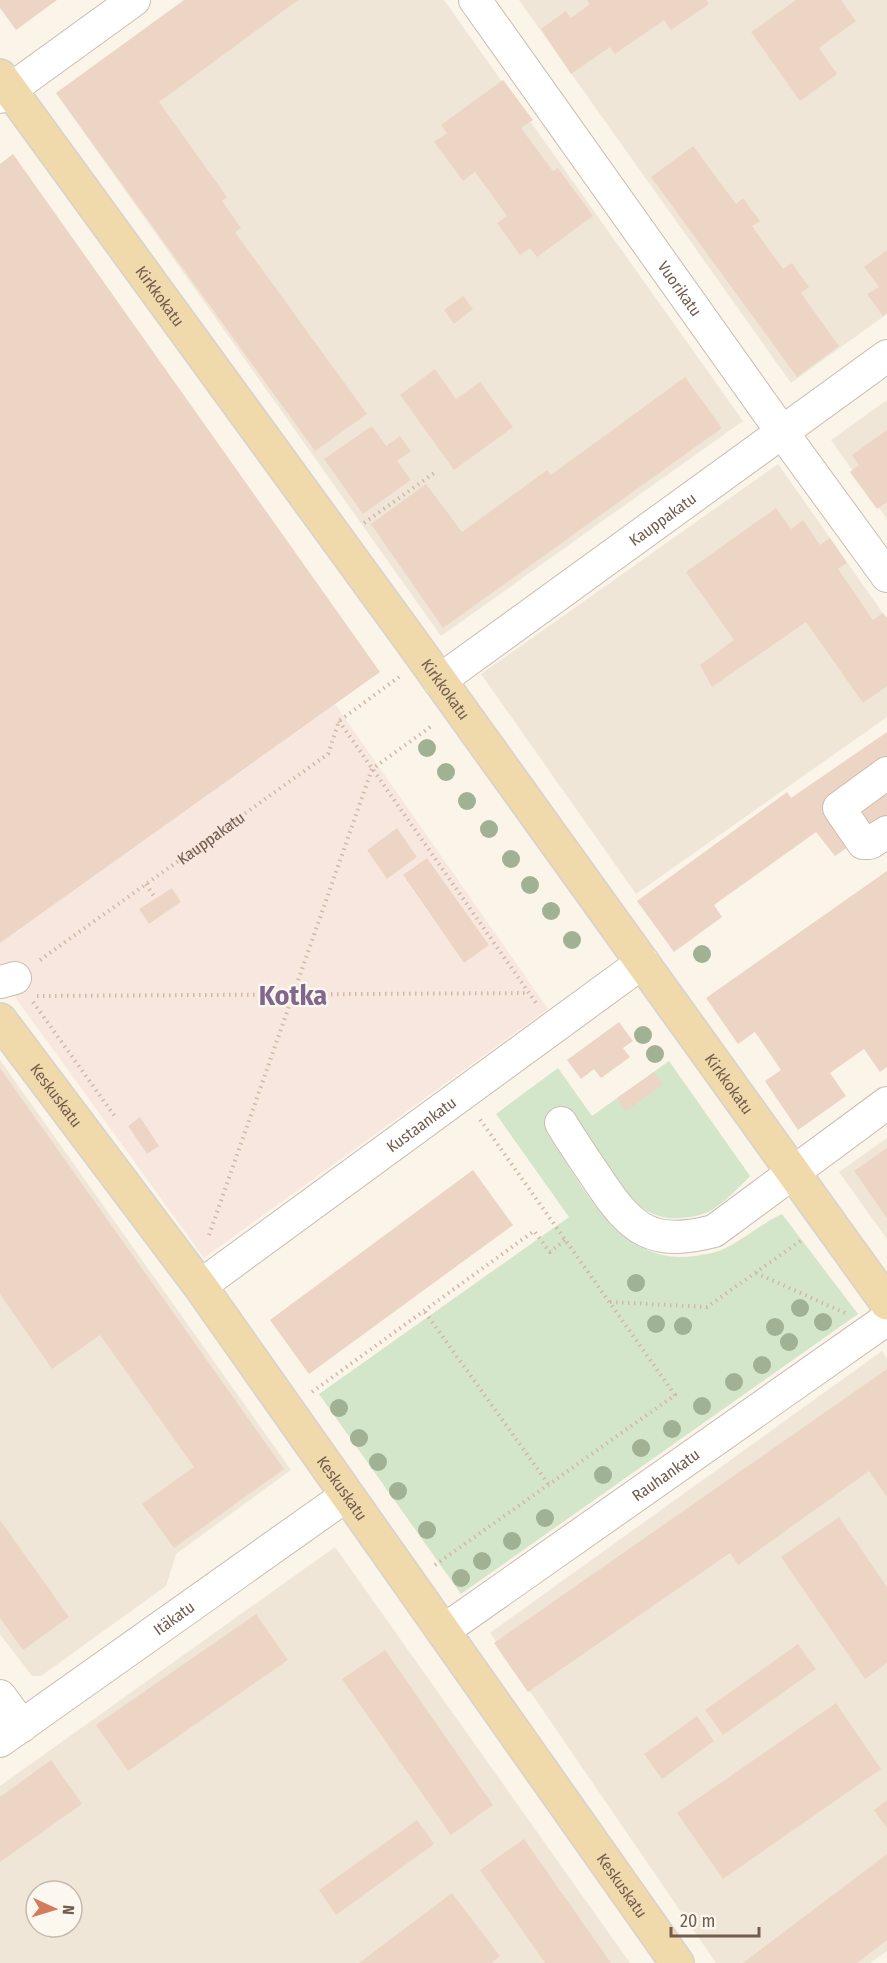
<svg xmlns="http://www.w3.org/2000/svg" width="887" height="1963" viewBox="0 0 887 1963" font-family="'Fira Sans Condensed',sans-serif">
  <style>
    .residential { fill: #f0e6d8; fill-rule: evenodd }
    .commercial { fill: #f8e7de; fill-rule: evenodd }
    .green { fill: #d3e6c9 }
    .building { fill: #ecd5c4 }
    .lines { fill: none; stroke-linecap: round; stroke-linejoin: round }
    .minor-casing { stroke: #cbbcb0; stroke-width: 34 }
    .major-casing { stroke: #d7d2ce; stroke-width: 36 }
    .path { stroke: #d1b9a7; stroke-width: 4; stroke-dasharray: 1.5 4.5; stroke-linecap: butt }
    .minor { stroke: #fff; stroke-width: 32 }
    .major { stroke: #f0d9aa; stroke-width: 33 }
    .tree { fill: #a1b193 }
    .labels { text-anchor: middle; stroke-width: 4.5; stroke-linejoin: round; paint-order: stroke }
    .street-label { font-size: 16px; fill: #715d50; stroke: #fdf8ef }
    .town-label { font-size: 28px; font-weight: bold; fill: #82678c; stroke: #fdf8ef }
  </style>
  <rect width="100%" height="100%" fill="#faf4e9"/>
  <path class="residential" d="M187,0h257l299,421 -302,215 -385,-543z
    M519,0h368v314l-96,69z
    M887,400v119l-56,-79z
    M778,464l109,155v98l-251,177 -155,-220z
    M0,1060l291,410 -115,84 -10,32 -125,90h-9l-32,-42z
    M887,1138v101l-48,-67z
    M882,1351l5,7v593l-17,12h-154l-226,-330z
    M335,1547l295,416h-630v-177zM36,1891h36v36h-36z"/>
  <path class="commercial" d="M335,704l213,305 -344,249 -204,-282v-33zM397,829l20,28 -30,22 -20,-29zM427,858l62,87 -25,18 -61,-87zM172,888l9,14 -32,22 -10,-15zM140,1118l7,36 -19,-28z"/>
  <path class="green" d="M669,1061l81,115c-11,11 -22,23 -35,32 -11,7 -21,9 -34,10 -55,6 -80,-68 -108,-104l-26,19c37,55 75,138 154,122 6,-1 12,-2 18,-4 23,-9 41,-27 63,-37l76,100 -397,280 -142,-200 250,-177 -73,-103 62,-46 34,48z"/>
  <path class="building" d="M0,0h57l-41,30 -16,-22z
    M184,0h114l-139,102 68,95 -5,4 19,27 -6,4 132,182 -52,37 -259,-358z
    M587,0h119l3,4 -38,26 -7,-10 -49,34 -5,-7 -39,27 -30,-45 25,-18 5,7 19,-14z
    M796,0h45l15,21 -37,27 18,26 -37,27 -49,-69z
    M503,80l30,40 -12,8 32,43 5,-3 35,48 -56,41 -7,-9 -10,7 -23,-32 10,-7 -32,-44 -12,9 -29,-39 13,-9 -6,-8z
    M693,146l43,58 7,-6 17,23 -8,5 31,43 9,-6 17,24 -8,6 38,53 -42,31 -146,-200z
    M13,154l367,518 -380,271v-779z
    M887,250v63l-4,3 -16,-22 12,-7 -15,-20z
    M463,296l10,13 -19,15 -10,-14z
    M435,369l21,30 24,-17 33,45 -59,43 -54,-75z
    M685,377l37,51 -279,200 -72,-104 55,-40 36,48 85,-62 4,5z
    M372,426l14,20 14,-10 11,15 -14,10 14,19 -48,34 -39,-55z
    M887,430v72l-10,7 -27,-37 9,-7 -7,-10z
    M776,508l15,21 12,-9 17,25 10,-7 17,25 -9,6 35,51 10,-7 4,5v68l-24,17 -57,-81 -94,65 -12,-22 34,-25 -48,-68z
    M887,732v88l-52,36 -19,-24 -102,73 8,12 -48,35 -37,-51 150,-109 4,6z
    M397,828l20,29 -30,22 -20,-29z
    M427,858l62,87 -25,18 -61,-88z
    M887,871v196l-7,5 -16,-23 -34,24 16,23 -48,34 -33,-49 16,-11 -26,-38 -17,12 -32,-46z
    M172,888l9,14 -32,22 -10,-15z
    M619,1022l14,19 -10,7 7,9 -29,21 -7,-9 -13,10 -14,-19z
    M0,1068l284,401 -110,79 -32,-44 52,-37 -94,-132 -48,34 -52,-75z
    M654,1072l9,13 -37,26 -9,-13z
    M140,1117l19,29 -12,8 -19,-28z
    M887,1148v70l-33,-47z
    M473,1170l40,55 -204,149 -39,-54z
    M887,1369v128l-18,-26 -131,94 -8,-12 -202,139 -34,-49z
    M839,1517l48,70v76l-22,16 -84,-122z
    M0,1520l69,97 -46,33 -23,-32z
    M256,1614l32,46 -160,111 -32,-46z
    M798,1644l18,25 -93,66 -18,-25z
    M385,1650l108,155 -42,30 -109,-156z
    M836,1703l45,66 -158,110 -46,-66z
    M697,1716l17,25 -52,38 -18,-25z
    M51,1760l31,44 -82,58v-65z
    M887,1800v28l-13,-18z
    M417,1820l17,24 -98,71 -17,-25z
    M524,1839l87,124h-66l-65,-93z
    M887,1854v86l-30,23h-114z
    M452,1893l48,63 -9,7h-132z"/>
  <g class="lines">
    <g class="minor-casing">
      <g id="minor">
        <path id="s2" d="M475,0l307,432 105,144"/>
        <path d="M0,97l134,-97"/>
        <path id="s3" d="M439,681l448,-325"/>
        <path d="M887,773l-48,35 24,35h7l17,-11"/>
        <path d="M0,982l15,-4"/>
        <path d="M561,1123c12,20 25,39 38,58 33,50 54,66 115,50l173,-128"/>
        <path id="s4" d="M200,1286l443,-324"/>
        <path id="s5" d="M443,1631l444,-312"/>
        <path d="M0,1696l22,30"/>
        <path id="s6" d="M0,1741l347,-246"/>
      </g>
    </g>
    <g class="major-casing">
      <g id="major">
        <path id="s7" d="M0,76l412,566 475,661"/>
        <path id="s8" d="M0,1020l200,266 477,677"/>
      </g>
    </g>
    <g class="path">
      <path d="M364,523l73,-52"/>
      <path d="M339,721l197,282"/>
      <path d="M146,884l9,14"/>
      <path id="s1" d="M40,960l288,-206 11,-33 60,-44"/>
      <path d="M37,996l492,-3"/>
      <path d="M33,1002l83,116"/>
      <path d="M209,1235l163,-466 61,-44"/>
      <path d="M756,1273l89,40"/>
      <path d="M610,1302l97,5 96,-68"/>
      <path d="M425,1312l124,173"/>
      <path d="M312,1392l222,-161 16,21 15,-12"/>
      <path d="M435,1565l240,-170 -196,-277"/>
    </g>
    <use href="#minor" class="minor"/>
    <use href="#major" class="major"/>
  </g>
  <g class="tree">
    <circle cx="427" cy="748" r="9"/>
    <circle cx="446" cy="772" r="9"/>
    <circle cx="467" cy="801" r="9"/>
    <circle cx="489" cy="829" r="9"/>
    <circle cx="511" cy="859" r="9"/>
    <circle cx="530" cy="885" r="9"/>
    <circle cx="551" cy="911" r="9"/>
    <circle cx="572" cy="940" r="9"/>
    <circle cx="702" cy="954" r="9"/>
    <circle cx="643" cy="1035" r="9"/>
    <circle cx="655" cy="1054" r="9"/>
    <circle cx="636" cy="1283" r="9"/>
    <circle cx="800" cy="1308" r="9"/>
    <circle cx="823" cy="1322" r="9"/>
    <circle cx="656" cy="1324" r="9"/>
    <circle cx="683" cy="1326" r="9"/>
    <circle cx="775" cy="1327" r="9"/>
    <circle cx="789" cy="1342" r="9"/>
    <circle cx="762" cy="1365" r="9"/>
    <circle cx="734" cy="1382" r="9"/>
    <circle cx="702" cy="1406" r="9"/>
    <circle cx="339" cy="1408" r="9"/>
    <circle cx="672" cy="1429" r="9"/>
    <circle cx="359" cy="1438" r="9"/>
    <circle cx="641" cy="1448" r="9"/>
    <circle cx="378" cy="1462" r="9"/>
    <circle cx="603" cy="1475" r="9"/>
    <circle cx="398" cy="1491" r="9"/>
    <circle cx="545" cy="1518" r="9"/>
    <circle cx="427" cy="1530" r="9"/>
    <circle cx="512" cy="1541" r="9"/>
    <circle cx="482" cy="1561" r="9"/>
    <circle cx="461" cy="1578" r="9"/>
  </g>
  <g class="labels">
    <g class="street-label">
      <text dy="6" stroke="none"><textPath href="#s2" startOffset="354">Vuorikatu</textPath></text>
      <text dy="6" stroke="none"><textPath href="#s7" startOffset="272">Kirkkokatu</textPath></text>
      <text dy="6" stroke="none"><textPath href="#s3" startOffset="276">Kauppakatu</textPath></text>
      <text dy="6" stroke="none"><textPath href="#s7" startOffset="758">Kirkkokatu</textPath></text>
      <text dy="6" stroke="none"><textPath href="#s1" startOffset="210">Kauppakatu</textPath></text>
      <text dy="6" stroke="none"><textPath href="#s7" startOffset="1244">Kirkkokatu</textPath></text>
      <text dy="6" stroke="none"><textPath href="#s8" startOffset="94">Keskuskatu</textPath></text>
      <text dy="6" stroke="none"><textPath href="#s4" startOffset="274">Kustaankatu</textPath></text>
      <text dy="6" stroke="none"><textPath href="#s5" startOffset="272">Rauhankatu</textPath></text>
      <text dy="6" stroke="none"><textPath href="#s8" startOffset="580">Keskuskatu</textPath></text>
      <text dy="6" stroke="none"><textPath href="#s6" startOffset="213">Itäkatu</textPath></text>
      <text dy="6" stroke="none"><textPath href="#s8" startOffset="1066">Keskuskatu</textPath></text>
    </g>
    <g class="town-label">
      <text x="293" y="1005">Kotka</text>
    </g>
  </g>
  <g transform="translate(54 1909) rotate(94)"><circle r="28" fill="#fdf8ef" stroke="#c5baaf" stroke-width="1.5"/>
  <path d="M0-4.5L10 22L0 15L-10 22Z" fill="#d47d5e"/>
  <text y="-9" font-size="16" font-weight="bold" text-anchor="middle" fill="#715d50">N</text>
  </g>
  <path d="M671 1927v9h88v-9" fill="none" stroke="#715d50" stroke-width="3"/>
  <text x="680" y="1927" font-size="18" fill="#715d50" stroke="#fdf8ef" stroke-width="4.5" paint-order="stroke">20 m</text>
</svg>
